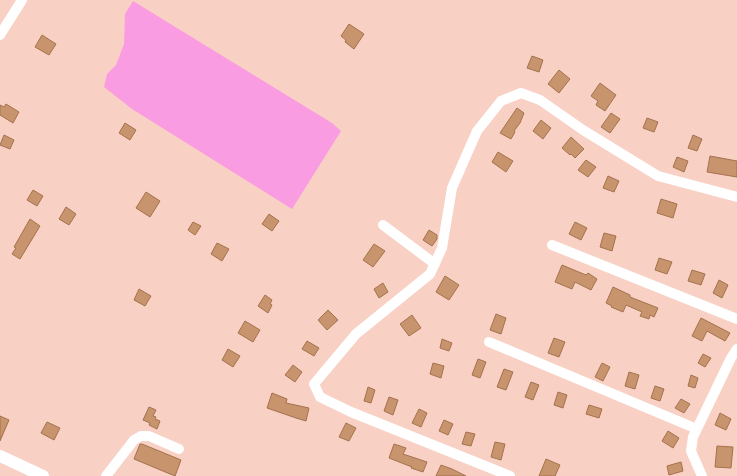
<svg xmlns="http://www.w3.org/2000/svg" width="737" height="476" viewBox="0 0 737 476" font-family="'Exo 2',sans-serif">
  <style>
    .green { fill: #f99ce1 }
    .building { fill: #c8946e; stroke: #a4724d }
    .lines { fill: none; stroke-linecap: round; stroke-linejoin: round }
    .minor { stroke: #fff; stroke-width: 10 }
    .major { stroke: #fff; stroke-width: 12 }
  </style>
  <rect width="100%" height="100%" fill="#f8d0c4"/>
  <path class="green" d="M133,1l199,122 9,8 -49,78 -160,-100 -28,-22 3,-13 9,-9 8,-21 1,-30z"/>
  <path class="building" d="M349,24l15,10 -10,15 -9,-7 1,-2 -5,-4z
    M42,35l14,9 -7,11 -14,-8z
    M532,56l11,4 -4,12 -12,-4z
    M559,70l11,9 -11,14 -11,-9z
    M600,83l16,12 -11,16 -9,-6 2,-4 -7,-5z
    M6,104l13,8 -6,11 -13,-8v-10l4,2z
    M517,108l7,5 -4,10 -6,8 1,1 -4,7 -11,-6z
    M611,113l9,6 -10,14 -9,-6z
    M647,118l11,4 -4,10 -11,-4z
    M541,120l10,8 -8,11 -10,-8z
    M125,123l11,7 -6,10 -11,-7z
    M4,135l10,5 -4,9 -10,-4z
    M693,135l9,4 -5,12 -9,-3z
    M571,137l13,12 -9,9 -4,-4 -1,1 -8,-7z
    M498,152l15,9 -7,11 -14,-10z
    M710,156l27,5v16l-30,-5z
    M677,157l11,4 -4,11 -11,-5z
    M586,160l10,7 -8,10 -10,-7z
    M608,176l11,5 -5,11 -11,-4z
    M33,190l10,6 -6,10 -10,-6z
    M146,192l14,9 -10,16 -14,-9z
    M661,199l16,5 -4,14 -16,-5z
    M66,207l10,7 -7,11 -10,-6z
    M269,214l10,7 -7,10 -10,-7z
    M30,219l10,7 -20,33 -8,-5 4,-6 -2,-1z
    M193,222l8,4 -6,9 -7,-5z
    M575,222l12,6 -6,12 -12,-6z
    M429,230l8,5v4l-5,7 -9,-6z
    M604,233l12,3 -4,15 -12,-4z
    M217,243l12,6 -7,12 -11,-7z
    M374,244l11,7 -12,16 -10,-7z
    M659,258l13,4 -5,12 -12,-4z
    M562,265l24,10 2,-2 9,6 -6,11 -16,-8 -3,7 -17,-7z
    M692,270l13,4 -4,11 -13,-4z
    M445,276l14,9 -10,15 -13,-8z
    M719,280l9,5 -6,13 -9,-5z
    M383,283l5,9 -9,6 -5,-9z
    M613,287l17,8v2l28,11 -4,9 -4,-2 -1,4 -9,-3 2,-4 -16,-7 -3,7 -12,-5 1,-1 -6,-3z
    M139,289l12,7 -6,10 -11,-6z
    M265,295l7,5 -2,4 2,1 -4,8 -10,-7z
    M328,310l10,10 -11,10 -9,-10z
    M496,314l10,4 -5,16 -11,-4z
    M412,315l9,13 -12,8 -9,-12z
    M701,318l29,15 -5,8 -18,-10 -5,10 -10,-5z
    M245,321l15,9 -7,12 -15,-9z
    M554,338l11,4 -6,15 -11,-4z
    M442,339l10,4 -3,8 -9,-3z
    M307,341l12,7 -5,8 -12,-7z
    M228,349l12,7 -7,11 -11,-7z
    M703,354l8,4 -6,9 -7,-4z
    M478,359l8,3 -6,16 -8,-3z
    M433,363l11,3 -3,12 -11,-4z
    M602,363l8,4 -7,14 -8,-4z
    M293,365l9,7 -7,10 -10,-7z
    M504,369l9,3 -7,18 -9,-3z
    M629,372l10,3 -4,14 -10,-3z
    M691,375l7,3 -3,10 -7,-2z
    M531,382l8,3 -6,15 -8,-3z
    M655,386l9,3 -4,12 -9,-3z
    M368,387l7,3 -4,13 -7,-2z
    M558,392l9,3 -4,13 -9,-3z
    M272,393l15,6 -1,4 23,5 -3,13 -10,-3 -29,-10z
    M389,397l9,3 -5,15 -9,-4z
    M681,399l9,5 -6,9 -9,-5z
    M589,405l13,4 -3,9 -13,-4z
    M149,407l7,3 -3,6 3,1 -1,2 5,2 -3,8 -8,-4 1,-2 -7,-3z
    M419,409l8,4 -6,14 -9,-4z
    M720,413l11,6 -5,11 -11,-5z
    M0,416l9,4 -9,21z
    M444,420l9,4 -5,11 -9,-4z
    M47,422l13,6 -6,12 -13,-7z
    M346,423l10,5 -7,13 -10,-4z
    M668,431l11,7 -6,10 -11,-7z
    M466,432l9,2 -4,12 -9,-2z
    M495,442l10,2 -4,16 -10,-3z
    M140,444h2l39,16 -6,16 -41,-17z
    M394,444l12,4 -3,6 24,8 -4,10 -12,-4 1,-1 -23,-9z
    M717,446l16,1 -2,21 -16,-1z
    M546,459l14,6 -5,11h-16z
    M681,462l2,9 -14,4 -2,-9z
    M441,465l11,4 14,7h-30z"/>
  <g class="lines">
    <path class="minor" d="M0,35l22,-35
      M383,225l52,39
      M552,245l185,74
      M489,342l208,87
      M106,476l28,-36 7,-4h8l30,13
      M510,476l-159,-64 -31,-15 -6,-13 42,-50 74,-60 12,-26 10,-60 25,-57 24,-30 20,-8 19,7 43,30 75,46 79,21
      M702,476l-11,-25 2,-14 38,-79 6,-9"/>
    <path class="major" d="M0,456l43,20"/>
  </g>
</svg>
